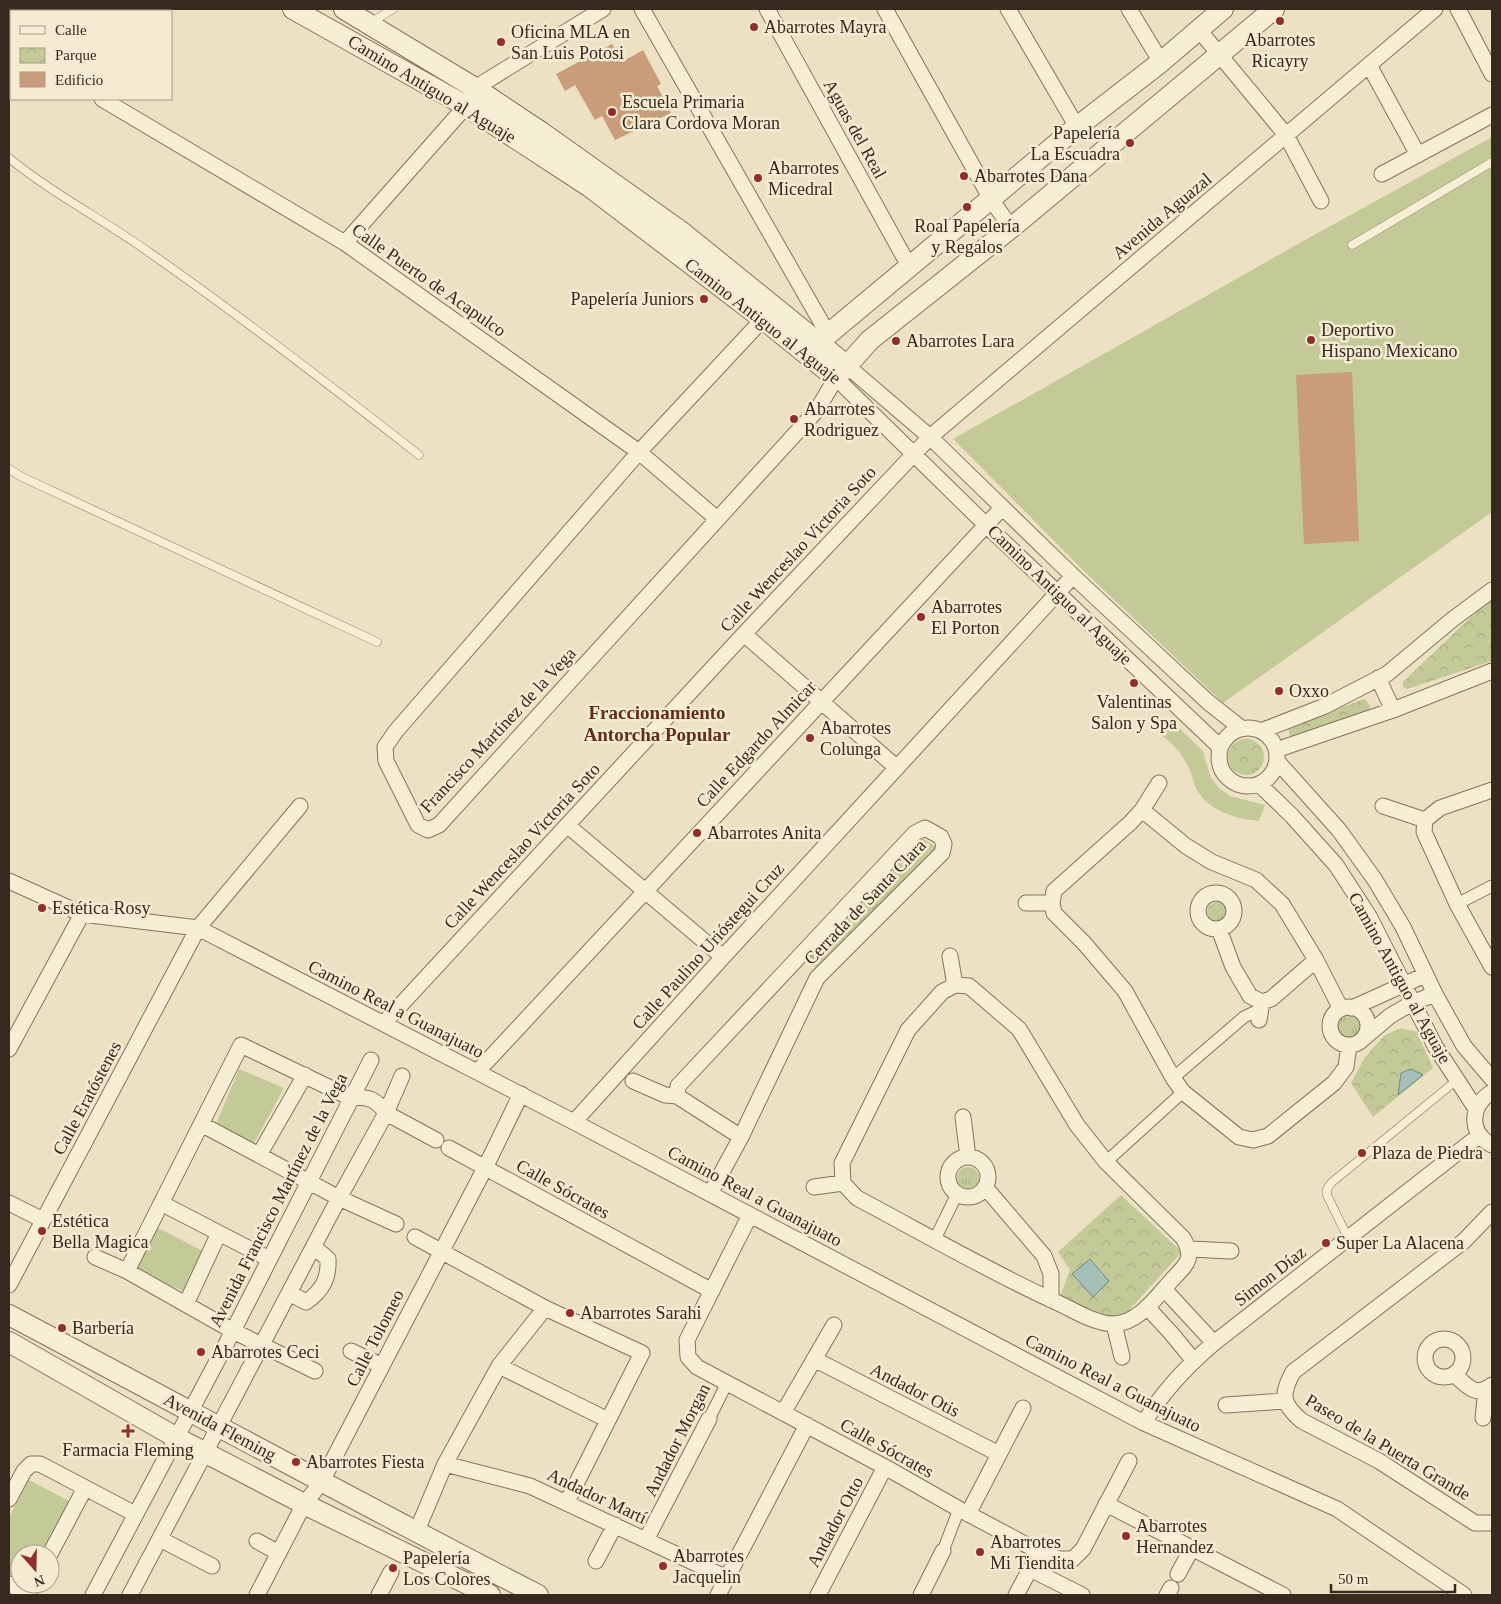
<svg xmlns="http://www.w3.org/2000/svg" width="1501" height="1604" viewBox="0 0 1501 1604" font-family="Georgia,serif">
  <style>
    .grass { fill: url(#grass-tufts) }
    .park { fill: url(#park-crowns) }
    .garden { fill: #c3ca97 }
    .water { fill: #a5bfb8; stroke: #6c8d85 }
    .building { fill: #c99c7a }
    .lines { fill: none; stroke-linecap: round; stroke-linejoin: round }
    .service-casing { stroke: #86725a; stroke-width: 9 }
    .pedestrian-casing { stroke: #86725a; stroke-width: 13 }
    .minor-casing { stroke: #86725a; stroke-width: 17 }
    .tertiary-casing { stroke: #86725a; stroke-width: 22 }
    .trunk-casing { stroke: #54402f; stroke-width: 28 }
    .service { stroke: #f7eed6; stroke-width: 8 }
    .pedestrian { stroke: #f7eed6; stroke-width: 11 }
    .minor { stroke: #f7eed6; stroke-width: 15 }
    .tertiary { stroke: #f7eed6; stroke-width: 20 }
    .trunk { stroke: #e4bc79; stroke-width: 26 }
    .poi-dot { fill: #932d2d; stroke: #f4ebd2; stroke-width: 2 }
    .labels { text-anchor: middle; stroke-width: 5; stroke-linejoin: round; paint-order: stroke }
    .poi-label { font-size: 18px; fill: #362a1e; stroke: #f4ebd2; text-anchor: start }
    .street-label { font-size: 18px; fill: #362a1e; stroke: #f4ebd2 }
    .neighbourhood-label { font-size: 19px; font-weight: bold; fill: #612e1f; stroke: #f4ebd2 }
  </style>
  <defs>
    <pattern id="grass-tufts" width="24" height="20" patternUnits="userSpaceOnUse" patternTransform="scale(1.25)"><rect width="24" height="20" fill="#c3ca97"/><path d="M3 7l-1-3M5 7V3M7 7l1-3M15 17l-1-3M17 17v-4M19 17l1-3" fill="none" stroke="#a8ae82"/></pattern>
    <pattern id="park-crowns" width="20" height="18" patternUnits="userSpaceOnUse" patternTransform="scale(1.25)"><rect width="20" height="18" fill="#c3ca97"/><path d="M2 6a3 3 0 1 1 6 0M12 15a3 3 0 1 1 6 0" fill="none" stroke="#a8ae82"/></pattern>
  </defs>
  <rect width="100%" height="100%" fill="#ece1c3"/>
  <path class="grass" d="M918,836l21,12 -123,119 -13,-6z
    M1207 912a10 10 0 1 1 20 0a10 10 0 1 1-20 0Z
    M1336 1026a13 13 0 1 1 26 0a13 13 0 1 1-26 0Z
    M957 1178a11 11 0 1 1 22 0a11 11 0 1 1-22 0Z"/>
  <path class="park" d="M1492,601v60l-85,28 -4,-2v-5l73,-70z
    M1364,699c5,4 8,7 5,14l-79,23 -2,-8z
    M1228 757a18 18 0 1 1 36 0a18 18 0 1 1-36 0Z
    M1401,1028l16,4 16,36 -60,49 -22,-34 14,-26 20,-22z
    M1121,1195l61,57 -62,68 -61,-21 11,-29 -12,-18z"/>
  <path class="garden" d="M1492,137v375l-269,191 -137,-130 -133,-134 352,-199z
    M1169,723l9,4 25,24 8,27 8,10 11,8 35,9 -6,16c-23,-2 -47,-9 -61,-29 -4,-6 -5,-13 -7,-19 -7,-18 -18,-30 -34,-41z
    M239,1069l45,19 -32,59 -38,-18z
    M156,1227l47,24 -20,40 -47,-20z
    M29,1480l42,22 -26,52h-25v26l-11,-5v-58z"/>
  <path class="water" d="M1411,1069l12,6 -25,20 3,-22z
    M1090,1259l19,22 -16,16 -21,-23z"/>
  <path class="building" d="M612,44l10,18 21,-12 18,34 -4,2 14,27 -56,27 -13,-24 -7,4 -20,-35 -10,6 -9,-17z
    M1352,372l7,169 -55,3 -8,-169z"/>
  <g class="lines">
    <g class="service-casing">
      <path id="service" d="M370,23l23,-14
        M9,158c44,36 95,62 141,95 92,64 181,133 269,202
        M1352,245l140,-83
        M9,469l13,8 355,165
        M1348,1238l-21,-43v-6l4,-6 126,-103"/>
    </g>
    <g class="pedestrian-casing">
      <path id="pedestrian" d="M1457,904l35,-18
        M1173,1078l71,-61 17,-8
        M1106,1162l77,-70
        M935,1239l22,-45
        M709,1419l18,-36
        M943,1551l16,-42"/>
    </g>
    <g class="minor-casing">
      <path id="minor" d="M642,9l186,325
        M767,9l142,257
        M885,9l106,190 20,29
        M1008,9l69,118
        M1129,9l32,53
        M1458,9l34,65
        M1199,30l87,105 35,66
        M1369,65l49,90
        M102,99l243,144 294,209 77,66
        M1382,174l110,-59
        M345,243l121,-137 9,-18 128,-79
        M763,319l-124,133 -243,279 -11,16 1,14 32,64 10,5 11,-5 378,-415 19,-32 151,148 233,221
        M846,365l84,72 143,139 135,126 33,26
        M744,634l153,134
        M1378,678l15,32
        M1219 757a29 29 0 1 1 58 0a29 29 0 1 1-58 0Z
        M1261,731l64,-25 62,-32 66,-55 39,-29
        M1276,750l117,-40 99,-39
        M1277,761l62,69 36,50 28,47 32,67 29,52 28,33
        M1159,783l-17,27 -12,13 -76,68 -2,12 2,10 30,30 41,48 48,87 10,14 56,45 14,3 15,-4 66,-53 12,-16 3,-22
        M1259,784l33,32 44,49 33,51 66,130 41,63
        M1492,790l-52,18 -15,12 -1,12 33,72 35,63
        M1383,806l42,14
        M1142,810l44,36 26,16 44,18 26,24 34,56 25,49
        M567,825l156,132
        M9,881l73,33 116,14 376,194 570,301 193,86 127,86
        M1198 911a18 18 0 1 1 36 0a18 18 0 1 1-36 0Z
        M1026,903h26
        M1219,929l14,38 17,29 12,6
        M950,956l5,29
        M955,985l14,1 50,43 58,96 29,37 77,76c13,22 2,27 -13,44 -14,16 -33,42 -57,42 -20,-1 -39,-14 -57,-22 -68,-31 -133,-69 -199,-104l-14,-15 -1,-20 66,-133 34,-38z
        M1262,1002l9,-3 45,-39
        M1330 1026a19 19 0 1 1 38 0a19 19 0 1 1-38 0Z
        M1352,1008l73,-33
        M1259,1020l3,-18
        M384,1023l360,-389 186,-197 505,-428
        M1364,1038l26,-22 22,-13 23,-9
        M9,1049l73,-135
        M477,1072l525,-564
        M633,1081l32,14 12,1
        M1492,1092c-22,13 -24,41 0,53
        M677,1096l1,-10 237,-253 10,-5 16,9 3,7 -2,9 -125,125 -76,159 -31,57
        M677,1096l64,41
        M963,1117l5,40
        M574,1122l149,-165 350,-381
        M201,1124l138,74 57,26
        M449,1148l263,143
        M259,1155l46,-80
        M948 1177a20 20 0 1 1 40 0a20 20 0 1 1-40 0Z
        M814,1187l29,-4
        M985,1187l59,69 7,18v26
        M9,1203l34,17
        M161,1203l108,56
        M1492,1212l-28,29 -171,131c-12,23 -12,31 9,49l77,40 96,62h17
        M750,1215l-63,125 1,17 9,10 188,100 74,42 81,43 19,7h14l10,-10 46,-88
        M415,1237l130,71 97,45 -75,149
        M1190,1249l41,2
        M95,1257l32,14 106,60 82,40
        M127,1271l114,-226 110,53c17,-2 25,1 35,15l50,27
        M9,1285l189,-357 102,-122
        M1164,1289l50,54
        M289,1293l17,9c16,-11 23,-23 22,-43l-14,-12
        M186,1304l33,-71
        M1147,1307l24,26 23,28
        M1114,1324l8,33
        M1425 1358a19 19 0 1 1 38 0a19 19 0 1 1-38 0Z
        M351,1351l31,15
        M814,1359l185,95
        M499,1366l109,54
        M1454,1374c13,12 21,24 38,11
        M1226,1405l59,-4
        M783,1413l51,-88
        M1483,1418l3,-28
        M1144,1423c18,-31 43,-57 70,-80l266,-208
        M445,1464l85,22 197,92
        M9,1499l15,-28 7,-7h9l95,50
        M1106,1504l177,91
        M968,1514l55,-106
        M416,1533l29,-69 54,-98 46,-58
        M160,1539l52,27
        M646,1540l63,-121
        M257,1541l22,12
        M50,1554l35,-66
        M596,1561l19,-36
        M1030,1569l52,26
        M1178,1574l14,-26
        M9,1584l20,11
        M93,1595l140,-264 138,-271
        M130,1595l209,-397 47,-85 16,-37
        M257,1595l47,-91 17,-21 164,-315 36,-74
        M379,1595l12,-23
        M718,1595l89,-170
        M818,1595l67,-128
        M921,1595l22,-44
        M1016,1595l18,-33
        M1167,1595l4,-7"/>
    </g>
    <g class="tertiary-casing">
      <path id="tertiary" d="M293,9l173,97 124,81 173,132 73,59 34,-38 141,-112 263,-219
        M344,9l131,79 66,44 142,101 163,132
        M808,351l269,-224 84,-65 62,-53
        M9,1315c176,93 352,189 529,280
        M9,1342l168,96 127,66 186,91"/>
    </g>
    <g class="trunk-casing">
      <path id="trunk" d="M36,11l3,-2
        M75,11l3,-2
        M9,39l2,-3
        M9,80l2,-2"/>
    </g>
    <use href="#service" class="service"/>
    <use href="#pedestrian" class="pedestrian"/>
    <use href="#minor" class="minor"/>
    <use href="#tertiary" class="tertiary"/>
    <use href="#trunk" class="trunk"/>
  </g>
  <g class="poi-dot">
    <circle cx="1280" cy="21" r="5"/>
    <circle cx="754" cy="27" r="5"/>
    <circle cx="501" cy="42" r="5"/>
    <circle cx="612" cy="112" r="5"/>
    <circle cx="1130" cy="143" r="5"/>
    <circle cx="964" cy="176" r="5"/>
    <circle cx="758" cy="178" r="5"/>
    <circle cx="967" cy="207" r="5"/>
    <circle cx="704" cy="299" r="5"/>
    <circle cx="1311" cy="340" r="5"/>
    <circle cx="896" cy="341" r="5"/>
    <circle cx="794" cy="419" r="5"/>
    <circle cx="921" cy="617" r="5"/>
    <circle cx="1134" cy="683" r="5"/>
    <circle cx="1279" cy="691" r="5"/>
    <circle cx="810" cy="738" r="5"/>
    <circle cx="697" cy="833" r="5"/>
    <circle cx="42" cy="908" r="5"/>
    <circle cx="1362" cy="1153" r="5"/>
    <circle cx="42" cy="1231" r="5"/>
    <circle cx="1326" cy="1243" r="5"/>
    <circle cx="570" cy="1313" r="5"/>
    <circle cx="62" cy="1328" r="5"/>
    <circle cx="201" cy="1352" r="5"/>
    <path d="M125.5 1423.5h5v5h5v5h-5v5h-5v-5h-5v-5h5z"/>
    <circle cx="296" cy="1462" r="5"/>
    <circle cx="1126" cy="1536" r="5"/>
    <circle cx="980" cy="1552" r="5"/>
    <circle cx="663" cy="1566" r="5"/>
    <circle cx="393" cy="1568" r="5"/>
  </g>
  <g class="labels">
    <g class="poi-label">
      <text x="764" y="33">Abarrotes Mayra</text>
      <text x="511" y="38">Oficina MLA en<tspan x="511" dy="21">San Luis Potosi</tspan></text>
      <text x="1280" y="46" text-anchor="middle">Abarrotes<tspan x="1280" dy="21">Ricayry</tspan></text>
      <text x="622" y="108">Escuela Primaria<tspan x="622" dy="21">Clara Cordova Moran</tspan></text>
      <text x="1120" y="139" text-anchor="end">Papelería<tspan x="1120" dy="21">La Escuadra</tspan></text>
      <text x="768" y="174">Abarrotes<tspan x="768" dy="21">Micedral</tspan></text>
      <text x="974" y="182">Abarrotes Dana</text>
      <text x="967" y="232" text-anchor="middle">Roal Papelería<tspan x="967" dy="21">y Regalos</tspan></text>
      <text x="694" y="305" text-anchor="end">Papelería Juniors</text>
      <text x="1321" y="336">Deportivo<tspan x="1321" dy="21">Hispano Mexicano</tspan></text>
      <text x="906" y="347">Abarrotes Lara</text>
      <text x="804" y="415">Abarrotes<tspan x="804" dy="21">Rodriguez</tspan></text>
      <text x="931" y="613">Abarrotes<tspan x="931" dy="21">El Porton</tspan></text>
      <text x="1289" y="697">Oxxo</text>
      <text x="1134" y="708" text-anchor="middle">Valentinas<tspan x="1134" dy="21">Salon y Spa</tspan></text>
      <text x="820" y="734">Abarrotes<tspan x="820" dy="21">Colunga</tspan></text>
      <text x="707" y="839">Abarrotes Anita</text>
      <text x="52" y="914">Estética Rosy</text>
      <text x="1372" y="1159">Plaza de Piedra</text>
      <text x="52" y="1227">Estética<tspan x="52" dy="21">Bella Magica</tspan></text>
      <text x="1336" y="1249">Super La Alacena</text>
      <text x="580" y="1319">Abarrotes Sarahi</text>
      <text x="72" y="1334">Barbería</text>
      <text x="211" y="1358">Abarrotes Ceci</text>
      <text x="128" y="1456" text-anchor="middle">Farmacia Fleming</text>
      <text x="306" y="1468">Abarrotes Fiesta</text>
      <text x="1136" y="1532">Abarrotes<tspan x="1136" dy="21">Hernandez</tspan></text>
      <text x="990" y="1548">Abarrotes<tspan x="990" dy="21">Mi Tiendita</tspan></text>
      <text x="673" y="1562">Abarrotes<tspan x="673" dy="21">Jacquelin</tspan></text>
      <text x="403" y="1564">Papelería<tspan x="403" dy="21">Los Colores</tspan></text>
    </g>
    <g class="street-label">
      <text transform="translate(432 89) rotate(31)" y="6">Camino Antiguo al Aguaje</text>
      <text transform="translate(855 129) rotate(61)" y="6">Aguas del Real</text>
      <text transform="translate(1162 216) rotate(-40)" y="6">Avenida Aguazal</text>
      <text transform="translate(429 280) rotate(35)" y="6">Calle Puerto de Acapulco</text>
      <text transform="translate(763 321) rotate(38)" y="6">Camino Antiguo al Aguaje</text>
      <text transform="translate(798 549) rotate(-47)" y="6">Calle Wenceslao Victoria Soto</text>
      <text transform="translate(1060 595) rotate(44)" y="6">Camino Antiguo al Aguaje</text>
      <text transform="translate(498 730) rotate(-47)" y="6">Francisco Martínez de la Vega</text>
      <text transform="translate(756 744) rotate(-47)" y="6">Calle Edgardo Almicar</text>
      <text transform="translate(522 846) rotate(-47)" y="6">Calle Wenceslao Victoria Soto</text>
      <text transform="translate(865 902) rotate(-46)" y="6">Cerrada de Santa Clara</text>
      <text transform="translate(708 946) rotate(-48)" y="6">Calle Paulino Urióstegui Cruz</text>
      <text transform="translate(1400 978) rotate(61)" y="6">Camino Antiguo al Aguaje</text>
      <text transform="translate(396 1009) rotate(27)" y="6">Camino Real a Guanajuato</text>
      <text transform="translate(87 1098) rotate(-62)" y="6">Calle Eratóstenes</text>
      <text transform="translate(563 1189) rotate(29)" y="6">Calle Sócrates</text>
      <text transform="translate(755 1196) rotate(28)" y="6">Camino Real a Guanajuato</text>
      <text transform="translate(278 1200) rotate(-63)" y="6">Avenida Francisco Martínez de la Vega</text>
      <text transform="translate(1270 1276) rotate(-38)" y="6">Simon Díaz</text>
      <text transform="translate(375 1338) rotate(-63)" y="6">Calle Tolomeo</text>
      <text transform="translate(1113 1383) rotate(27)" y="6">Camino Real a Guanajuato</text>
      <text transform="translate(915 1390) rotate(27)" y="6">Andador Otis</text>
      <text transform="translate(220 1427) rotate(28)" y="6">Avenida Fleming</text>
      <text transform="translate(677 1440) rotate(-63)" y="6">Andador Morgan</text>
      <text transform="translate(1388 1447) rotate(31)" y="6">Paseo de la Puerta Grande</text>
      <text transform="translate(887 1448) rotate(29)" y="6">Calle Sócrates</text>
      <text transform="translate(597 1496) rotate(25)" y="6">Andador Martí</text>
      <text transform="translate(835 1522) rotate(-62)" y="6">Andador Otto</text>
    </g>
    <g class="neighbourhood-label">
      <text x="657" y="719">Fraccionamiento<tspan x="657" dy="22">Antorcha Popular</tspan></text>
    </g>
  </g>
  <rect width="1501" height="1604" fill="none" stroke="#362a1e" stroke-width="20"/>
  <rect x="10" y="10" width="162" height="90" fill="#f4ebd2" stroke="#a89e8a"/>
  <rect x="20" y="26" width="25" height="8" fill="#f7eed6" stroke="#a89e8a"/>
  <text x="55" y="35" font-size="15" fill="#362a1e">Calle</text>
  <rect x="20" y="48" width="25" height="15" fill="url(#park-crowns)" stroke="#a89e8a"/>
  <text x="55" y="60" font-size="15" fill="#362a1e">Parque</text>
  <rect x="20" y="72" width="25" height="15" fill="#c99c7a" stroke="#a89e8a"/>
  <text x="55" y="85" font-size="15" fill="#362a1e">Edificio</text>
  <g transform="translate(35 1569) rotate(160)"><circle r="24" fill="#f4ebd2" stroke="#a89e8a"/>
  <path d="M0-4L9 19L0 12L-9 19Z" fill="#932d2d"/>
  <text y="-8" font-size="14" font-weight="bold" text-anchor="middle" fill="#362a1e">N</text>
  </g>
  <path d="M1331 1584v8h124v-8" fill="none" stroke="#362a1e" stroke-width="2.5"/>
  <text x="1338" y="1584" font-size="15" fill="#362a1e" stroke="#f4ebd2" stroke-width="4" paint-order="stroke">50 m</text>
</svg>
